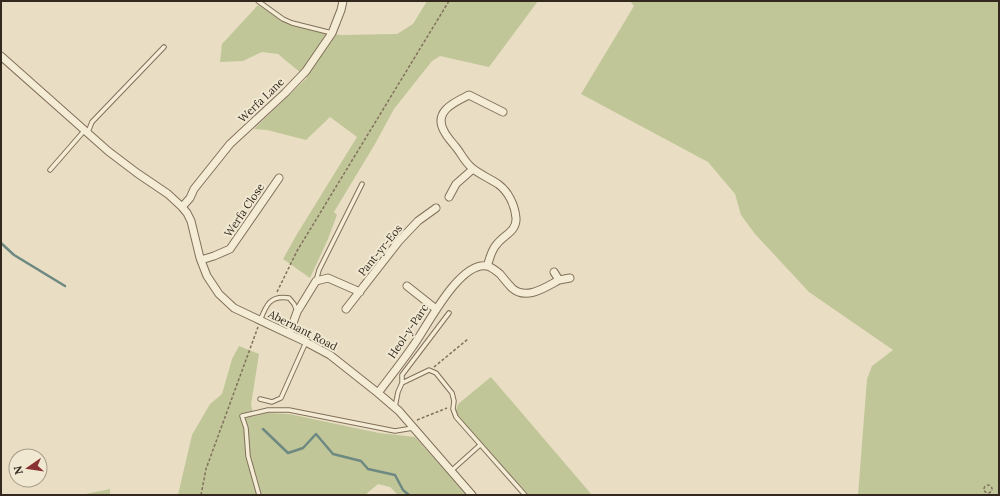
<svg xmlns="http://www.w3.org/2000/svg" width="1000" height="496" viewBox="0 0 1000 496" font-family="Lora,serif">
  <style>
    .green { fill: #c0c698 }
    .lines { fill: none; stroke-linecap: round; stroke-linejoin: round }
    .stream { stroke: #6d8982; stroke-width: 2.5 }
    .service-casing { stroke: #81705c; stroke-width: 5.5 }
    .minor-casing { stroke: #81705c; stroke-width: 9 }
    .path { stroke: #81705c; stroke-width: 1.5; stroke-dasharray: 3 2; stroke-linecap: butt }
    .service { stroke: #f5ecd5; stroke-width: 3.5 }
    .minor { stroke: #f5ecd5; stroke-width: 7 }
    .labels { text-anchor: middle; stroke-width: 4; stroke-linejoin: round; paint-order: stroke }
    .street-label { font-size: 11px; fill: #33281e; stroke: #f1e8d2 }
  </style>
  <rect width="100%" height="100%" fill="#e9dec3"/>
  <path class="green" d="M427,1h111l-49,66 -49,-11 -8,5 -38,48 -19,35 -41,68 3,3 -9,24 -18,39 -27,-19 14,-25 60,-97 -27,-20 -24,23 -39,-10 -13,-1 53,-51 -29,-24 -16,-2 -19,9 -23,1 2,-18 36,-39 33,20 49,10 57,-1 16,-10z
    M630,1h369v494h-141l9,-116 5,-13 21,-16 -84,-58 -54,-58 -14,-19 -6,-21 -27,-32 -127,-68 53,-88z
    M239,346l20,8 -8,51 3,11 14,-3 21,1 90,19 36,4 52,58h-69l-8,-8 -12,-3 -13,11h-187l14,-60 18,-31 12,-10 10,-35z
    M491,377l101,118h-64l-70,-78 -2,-7 2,-6z
    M110,489v6h-29z"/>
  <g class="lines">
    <path class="stream" d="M1,243l13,12 51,31
      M263,429l25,24 15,-5 13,-14 17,20 28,7 7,8 27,6 8,15 6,5"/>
    <g class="service-casing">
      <path id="service" d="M258,1l25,18 9,4 40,10
        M88,132l4,-10 72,-75
        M50,170l34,-39
        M316,281l3,-11 43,-86
        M260,321c6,-16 10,-26 29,-23l5,6 3,7
        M402,383v-8l47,-62
        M260,399l12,3 9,-4 25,-56
        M395,407l3,-15 4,-9 27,-13 7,3 16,20 2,8 -1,8 3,8 69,78
        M451,471l29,-26
        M259,495l-11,-39 -2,-28 -4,-12 26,-6h21l106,21 18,-3"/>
    </g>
    <g class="minor-casing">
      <path id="minor" d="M1,56l107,95 29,22 31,21 14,13 5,6 4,8 9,37 7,18 12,18 15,14 70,33 26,14 48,38 21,18 73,84
        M449,197l7,-13 17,-15
        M182,207l8,-9 4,-9 36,-45 55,-51 21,-22 26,-38 9,-23 2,-9
        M201,260l13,-4 16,-7 49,-71
        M487,266c3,-7 4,-16 10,-22 7,-9 20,-13 19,-26 -1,-13 -8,-27 -18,-34 -9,-6 -19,-10 -26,-16 -8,-7 -11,-15 -17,-22 -4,-5 -8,-9 -11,-15 -11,-20 11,-29 25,-36l34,17
        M554,272l5,8 11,-2
        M407,286l29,23
        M346,309l53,-68 19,-20 18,-13
        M289,334l8,-22 19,-31 12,-3 32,14
        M378,393c12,-16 24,-31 35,-47 14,-19 46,-85 74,-80 5,1 9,5 13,8 4,5 8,10 12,14 14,13 34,-1 47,-8"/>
    </g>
    <path class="path" d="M277,292l20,-41 152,-250
      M434,367l34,-28
      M417,420l30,-12
      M984 489a4 4 0 1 1 8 0a4 4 0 1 1-8 0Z
      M201,495l5,-26 52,-142"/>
    <use href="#service" class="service"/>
    <use href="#minor" class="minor"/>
  </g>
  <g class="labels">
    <g class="street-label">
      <text transform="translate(261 100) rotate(-44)" y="4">Werfa Lane</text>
      <text transform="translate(244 210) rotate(-56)" y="4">Werfa Close</text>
      <text transform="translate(380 250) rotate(-51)" y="4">Pant-yr-Eos</text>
      <text transform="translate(303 330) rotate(27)" y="4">Abernant Road</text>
      <text transform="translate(408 331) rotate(-56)" y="4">Heol-y-Parc</text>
    </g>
  </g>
  <rect width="1000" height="496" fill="none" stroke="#33281e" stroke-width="4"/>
  <g transform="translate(28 468) rotate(257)"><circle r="19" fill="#f1e8d2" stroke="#a59b8a"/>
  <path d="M0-3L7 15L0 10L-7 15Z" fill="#8a3232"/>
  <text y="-6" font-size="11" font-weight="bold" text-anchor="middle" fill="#33281e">N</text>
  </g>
</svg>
